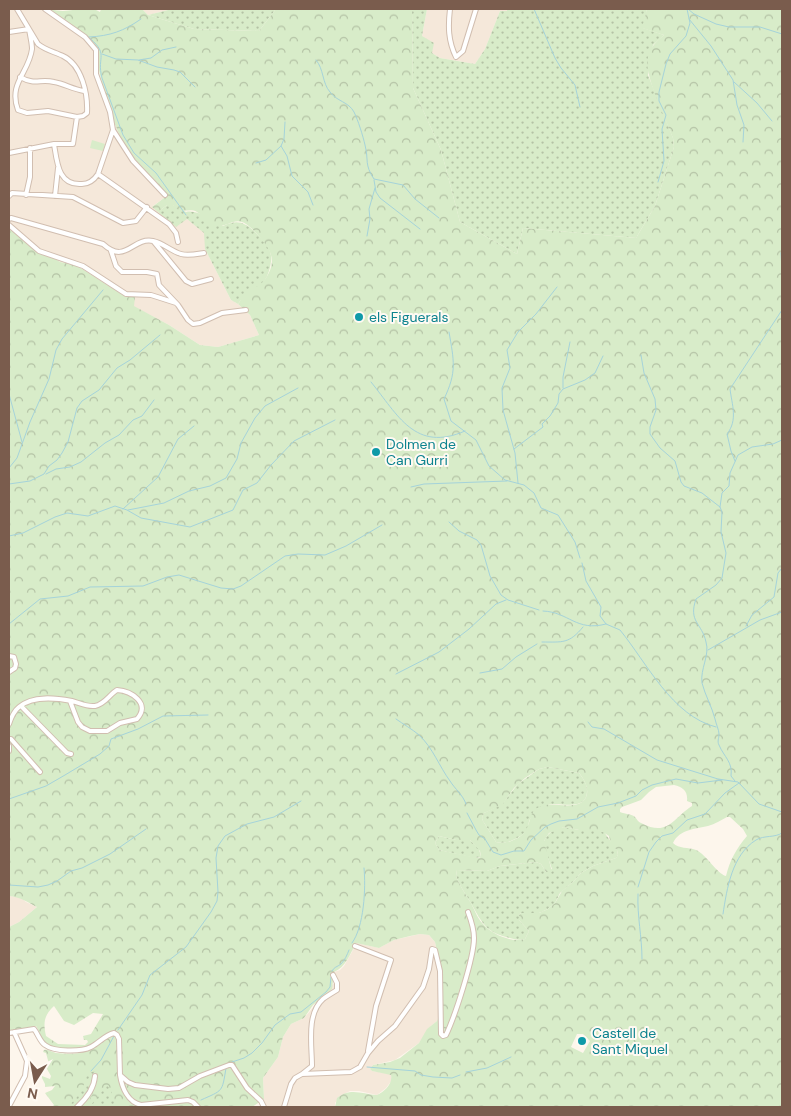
<svg xmlns="http://www.w3.org/2000/svg" width="791" height="1116" viewBox="0 0 791 1116" font-family="'DM Sans',sans-serif">
  <style>
    .residential { fill: #f5e8da }
    .grass { fill: url(#grass-dots) }
    .forest { fill: url(#forest-crowns); fill-rule: evenodd }
    .pitch { fill: #d8ecc9 }
    .lines { fill: none; stroke-linecap: round; stroke-linejoin: round }
    .stream { stroke: #a5d3da; stroke-width: 1 }
    .minor-casing { stroke: #d1beb0; stroke-width: 6 }
    .minor { stroke: #fff; stroke-width: 4 }
    .culture-dot { fill: #0f9aa8; stroke: #fffaf3; stroke-width: 2 }
    .labels { text-anchor: middle; stroke-width: 4; stroke-linejoin: round; paint-order: stroke }
    .culture-label { font-size: 14px; fill: #0d838f; stroke: #fffaf3; text-anchor: start }
  </style>
  <defs>
    <pattern id="grass-dots" width="8" height="8" patternUnits="userSpaceOnUse" patternTransform="scale(1.25)"><rect width="8" height="8" fill="#d8ecc9"/><path d="M2 2h.1M6 6h.1" fill="none" stroke="#b4c2a5" stroke-width="1.8" stroke-linecap="round"/></pattern>
    <pattern id="forest-crowns" width="20" height="18" patternUnits="userSpaceOnUse" patternTransform="scale(1.25)"><rect width="20" height="18" fill="#d8ecc9"/><path d="M2 6a3 3 0 1 1 6 0M12 15a3 3 0 1 1 6 0" fill="none" stroke="#b4c2a5"/></pattern>
  </defs>
  <rect width="100%" height="100%" fill="#fdf6ec"/>
  <path class="residential" d="M9,9h41l44,35 4,26 16,54 19,34 35,37 -15,11 34,13 18,14v16l26,51 7,4 12,11 9,20 -41,12 -18,-2 -31,-20 -36,-19 -7,-9 -50,-32 -16,-3 -9,-6 -12,-3 -30,-25z
    M139,9h33l-24,6 -6,-6z
    M427,9h80v2h-7l-15,38 -10,15 -35,-6 -8,-5 -10,-17z
    M9,896l11,1 6,5 11,5 -18,15 -10,5z
    M420,934l9,1 6,7 8,34v29l-6,16 -6,5 -12,17 -24,17 -22,5 -3,4 2,2 19,3 1,6 -6,8 -9,7 -18,-4h-9l-10,5 -5,7v4h-75l-1,-5 5,-3 -1,-21 15,-21 5,-20 8,-13 13,-6 30,-35 -2,-5 2,-6 6,-2 4,-4 13,-23 22,5 15,-8z"/>
  <path class="grass" d="M172,9h104l-17,22 -65,-2 -46,-14z
    M412,9h15l-5,27 12,7 -2,10 8,5 35,6 10,-15 15,-38h7v-2h140l-4,19 21,7 -11,10 -5,30 25,63 1,9 -19,59 -19,32 -113,-10 -6,26 -57,-32 -19,-72 -28,-62z
    M167,205h6l13,7c11,-3 26,8 37,14 13,-6 20,-5 31,5 14,14 21,20 15,40 -2,6 -5,12 -10,16 -8,6 -15,8 -21,17l-7,-4 -26,-51 -1,-16 -17,-14 -11,8 -18,-15z
    M548,767l31,6c4,5 8,11 8,17 1,24 -31,10 -41,16 -5,3 -12,9 -16,13 -2,3 -1,7 -3,11 -6,8 -21,15 -31,12l-13,-21 -1,-3 2,-5 18,-9 16,-20 21,-15z
    M564,827l15,3h19l6,2 13,18 1,5 -2,3 -23,8 -12,7 -8,9 -13,11 -5,10 -7,6 -9,4h-18l-2,2v5l10,11 -4,8c-7,2 -12,0 -19,-2 -23,-6 -26,-19 -37,-37 -5,-8 -10,-16 -13,-24l1,-6 30,1 13,-5 36,-4 5,2 5,8 6,-3 -9,-25c3,-10 10,-15 21,-17z
    M439,836l17,4h14l9,9 2,8 -6,1 -36,-8 -4,-7z
    M100,1069l28,38h-67l25,-36z"/>
  <path class="forest" d="M50,9c4,1 9,2 13,2 12,0 25,-6 37,1l1,-3h41l6,6 46,14 65,2 17,-22h136l1,79 28,62 19,72 57,32 6,-26 113,10 19,-32 19,-59 -1,-9c-7,-19 -30,-64 -25,-81 2,-10 9,-16 16,-22l-22,-7 5,-19h135v1098h-447l2,-9c13,-11 25,-4 40,-3 7,-3 16,-11 14,-20l-19,-4 -2,-2 3,-4 17,-3 10,-4 19,-15 8,-14 10,-8 6,-16v-29l-8,-34 -6,-7 -9,-1 -10,2 -16,4 -15,8 -23,-5c-6,11 -10,24 -22,29l-2,17 -19,16 -9,13 -13,6 -8,13 -5,20 -15,21 1,21 -12,8h-129l-6,-6 -7,-3 2,-6 -5,-7 -16,20 1,2h-9c10,-9 14,-23 15,-35h-10c-5,17 -8,24 -21,35h-15l2,-2 -9,-12 7,-3 3,-4 -10,1v-3l-3,-6v-2l8,3 1,-3 -4,-7h-4l-1,-3 7,-2 -3,-11 -3,-1 1,-2c5,-1 7,2 12,3 8,1 17,1 25,0l-1,-3 -26,-2 -9,-4 -9,-18 -27,9v-108l10,-5 18,-15c-10,-5 -17,-10 -28,-11v-668l30,25 12,3 9,6 16,3 50,32h9l-1,9 35,19 31,20 18,2 41,-12 -9,-20 -12,-11c2,-2 3,-5 4,-7 6,-8 18,-9 24,-19 12,-19 4,-29 -9,-44 -4,-4 -9,-10 -15,-12 -8,-3 -15,4 -23,4 -10,0 -14,-9 -22,-14 -9,-5 -15,4 -24,-7h-6l-9,7 -6,-5 16,-12c-12,-12 -26,-24 -35,-37 -23,-33 -32,-75 -39,-114zM548,767l31,6c5,6 9,13 8,21 -4,20 -35,6 -48,13 -10,5 -8,15 -13,23 -5,9 -21,15 -30,12l-13,-21 -1,-3 2,-5 18,-8 12,-17 11,-10 14,-9zM674,785c9,2 14,6 13,16l5,2v3c-20,13 -24,31 -51,17 -3,-1 -4,-4 -6,-6 -3,-3 -10,-3 -15,-5v-3l2,-2 19,-7 8,-8 7,-5zM727,817h3l13,12 4,7c-11,13 -17,24 -21,40 -9,-2 -19,-21 -30,-26 -8,-3 -17,-1 -23,-7 7,-14 22,-14 35,-17 7,-2 13,-6 19,-9zM564,827l15,3 22,1 8,5 2,8 6,6 1,5 -2,3 -23,8 -12,7 -8,9 -11,9 -7,12 -7,6 -9,4h-18l-2,2v5l10,11 -4,8c-14,4 -33,-5 -42,-15 -7,-7 -9,-17 -14,-24 -5,-8 -10,-16 -13,-24l1,-6 30,1 13,-5 36,-4 5,2 5,8h6l-8,-31 5,-8zM439,836l17,4h14l10,11 1,6 -3,1 -39,-8 -4,-7zM54,1006l10,15 10,4 19,-12 10,1 -12,20 -8,2 1,4h3l1,2 -3,3 -27,-1 -12,-8c-3,-13 -2,-21 8,-30zM577,1034h6l7,7 -7,12 -12,-6z"/>
  <path class="pitch" d="M92,140l13,4 -2,7 -13,-3z"/>
  <g class="lines">
    <path class="stream" d="M534,9l21,49 6,10 14,17 5,22
      M688,9l6,5 22,10 13,3h31l22,7
      M689,19l22,27 22,34 4,25 7,20 -1,17
      M86,35c25,20 10,20 16,43l21,57 11,18 22,20 30,42
      M89,37c21,-1 35,-6 52,-18
      M102,54l14,5 22,1 19,7 17,3 6,2 15,15
      M139,60l12,-2 11,-8 14,-3
      M316,60c8,9 6,23 14,32 6,9 19,10 24,20 4,8 9,24 11,33 4,16 -1,19 9,34l29,6 12,14 24,19
      M734,82l23,21 15,18
      M285,122l-1,17 -3,7 6,10 5,20 16,16 5,13
      M256,163l10,-3 15,-14
      M374,180l2,12 4,6 40,31
      M658,182l6,-21 -2,-32 4,-14 -7,-14v-9l7,-28 4,-10 16,-18 4,-13 -3,-14
      M367,236l3,-17 -1,-10 6,-21
      M781,253l1,16
      M449,332c5,29 8,40 -5,67l7,22 25,19 13,26 16,14 19,5 10,8 7,15 17,7 17,27 5,16
      M641,355l3,18 11,26 1,11 -6,17v7l10,14 15,13 6,21 3,4 18,7 18,14 2,5 -1,20 5,21 -4,25 -6,7 -20,14c-8,23 6,24 10,43 4,13 -6,27 -4,41 3,12 10,24 13,36 1,5 4,11 4,15 0,5 -2,7 0,11 5,12 14,17 12,31l4,5
      M371,382c27,33 44,71 94,49
      M563,388v-11l7,-35
      M9,394l13,48
      M514,449l29,-22 -1,-3 8,-8 8,-13 1,-9 4,-5 22,-9 10,-7 8,-17
      M735,461l-4,-10 -4,-17c11,-14 5,-29 3,-45l52,-79
      M9,468l8,-10 13,-36 19,-43 7,-29 6,-11 41,-49
      M46,474l10,-5 14,-2 11,-5 24,-19 14,-8 14,-15 9,-4 12,-16
      M518,483l-3,-30 -12,-43 -1,-22 8,-20 -3,-18 11,-18 18,-18 21,-27
      M9,484l21,-3 14,-7 5,-8 8,-6 5,-7 6,-11 9,-34 5,-7 17,-11 18,-22 13,-8 30,-25
      M411,487l13,-3 83,-3
      M720,507l2,-14 7,-7 1,-13 8,-18 14,-8 21,-3 9,-4
      M123,509l35,-32 20,-38 16,-13
      M128,510l36,-7 25,-12 21,-5 16,-8 11,-19 4,-16 14,-25 10,-12 33,-18
      M449,522l10,9 18,9 4,5 9,31 11,19 7,5 31,10
      M9,536l14,-3 32,-16 12,-4 21,3 27,-10 12,4 14,8 49,9 43,-17 10,-20 14,-7 14,-18 23,-24 41,-21
      M582,563l4,18 15,26 -1,9 6,8 14,6c27,33 52,86 96,97
      M543,611c26,1 33,21 63,13
      M9,624l31,-25 28,-3 22,-9 53,-1 24,-9 12,-2 42,13 12,1 8,-3 44,-30 13,-2 27,1 21,-9 36,-21
      M746,626l6,-11 22,-18 4,-24 4,-5
      M542,642c21,0 27,2 41,-15
      M708,650l52,-30 22,-8
      M480,673l22,-4 14,-12 21,-13
      M396,674l43,-22 30,-23 27,-25 10,-4
      M396,719c7,5 16,10 23,16 14,13 20,31 31,46 5,8 13,14 16,23
      M588,722l4,5 12,2 53,31 61,19 20,3 21,22 23,8
      M9,799l37,-13 19,-11 35,-21 9,-8 2,-7 27,-10 25,-13 45,-1
      M467,813l9,17 3,5 6,4 8,13 8,3 13,-4h10l7,-11 14,-13 6,-3 8,-3 18,-2 21,-12 20,-4 18,-7 6,-6 10,-5 24,-6 22,4 24,-3
      M9,885l29,2 10,-2 9,-4 14,-10 11,-3 28,-14 36,-25
      M638,887l11,-35 7,-10 6,-6 11,-3 14,-13 18,-6 20,-21 14,-10
      M638,894c-1,22 4,43 4,65
      M723,914c4,-26 9,-59 33,-74 8,-5 19,-2 26,-7
      M352,943c12,-16 14,-55 12,-75
      M332,971c2,-4 5,-4 9,-7 4,-4 6,-9 8,-14
      M118,1030l24,-35 8,-20 36,-28 25,-35 6,-11 1,-9 -2,-34 2,-12 7,-10 22,-12 27,-7 27,-16
      M232,1062l12,-4 8,-5 10,-10 13,-18 15,-11 11,-2 25,-20 4,-5 1,-10
      M367,1067l48,4 6,4 12,2 19,1 8,-3
      M91,1071l10,-11 13,-24
      M466,1072l21,-4 24,-11
      M201,1100c22,-10 21,-7 25,-32
      M190,1107h1"/>
    <g class="minor-casing">
      <path id="minor" d="M17,9l21,35c7,6 17,8 25,12 19,9 25,38 24,57l-4,3 -6,1 -29,-6 -21,2 -9,-3c-10,-27 11,-37 14,-61 0,-6 -2,-13 -3,-20
        M45,9l40,28 11,13v24l14,38 3,18 -15,44c-4,6 -9,10 -16,10 -24,2 -25,-22 -28,-40
        M450,9c-2,17 -2,32 6,48l7,-6 13,-42
        M9,32l20,-3
        M20,77c16,9 20,1 34,5 11,2 18,7 30,9
        M113,130l20,31 32,34
        M9,153l45,-9h19l4,-27
        M98,174l71,50 7,9 2,9
        M26,195l4,-18v-29
        M9,196l3,-3 61,4 50,26 13,-2 11,-14
        M55,196l3,-28
        M9,219l2,-1 92,26c23,21 29,-7 50,-3 10,2 18,10 28,13 7,2 16,0 23,-1
        M9,225l30,26 44,15 43,28 25,1 25,8
        M154,242l32,39 6,3 19,-5
        M111,251l5,15 6,6h25l10,2 2,11 19,20 10,15 5,4 7,-1 22,-10 24,-3
        M9,656l5,1 2,7 -1,4 -6,4
        M21,706l46,47 4,1
        M9,724c2,-6 5,-13 10,-17 14,-12 37,-9 53,-6 8,2 14,6 23,5 10,-2 14,-11 22,-16 14,1 34,13 20,29l-17,4 -13,8h-17l-8,-4 -4,-5 -8,-21
        M9,739h2l29,33
        M9,746v5
        M355,946l36,14 -15,46 -8,45
        M9,1033l25,-4c4,5 6,13 11,16 9,7 36,7 46,2 8,-4 14,-12 23,-14l3,2 2,4 1,36 8,7 7,3 33,4 11,-1 21,-12 29,-11h3l15,23 14,13 3,6
        M302,1074l10,-8c0,-20 -6,-52 11,-67 4,-3 9,-6 14,-9v-7l-4,-8
        M120,1075c2,13 8,27 21,30l47,-5 5,2 5,5
        M9,1106l16,-30 2,-15 -13,-29
        M77,1107c9,-8 17,-18 18,-31
        M284,1107l7,-23 4,-6 7,-4 49,-2 9,-5 8,-14 10,-12 17,-15 28,-39 6,-18 3,-20 3,1 5,21 1,63 2,2 3,-1c9,-19 28,-77 28,-97 0,-9 -3,-18 -6,-26"/>
    </g>
    <use href="#minor" class="minor"/>
  </g>
  <g class="culture-dot">
    <circle cx="359" cy="317" r="5"/>
    <circle cx="376" cy="452" r="5"/>
    <circle cx="582" cy="1041" r="5"/>
  </g>
  <g class="labels">
    <g class="culture-label">
      <text x="369" y="322">els Figuerals</text>
      <text x="386" y="449">Dolmen de<tspan x="386" dy="16">Can Gurri</tspan></text>
      <text x="592" y="1038">Castell de<tspan x="592" dy="16">Sant Miquel</tspan></text>
    </g>
  </g>
  <rect width="791" height="1116" fill="none" stroke="#7a5c4d" stroke-width="20"/>
  <g transform="translate(35 1081) rotate(191)" stroke="#fffaf3" stroke-width="4" paint-order="stroke">
  <path d="M0-4L9 19L0 12L-9 19Z" fill="#7a5c4d"/>
  <text y="-8" font-size="14" font-weight="bold" text-anchor="middle" fill="#7a5c4d">N</text>
  </g>
</svg>
